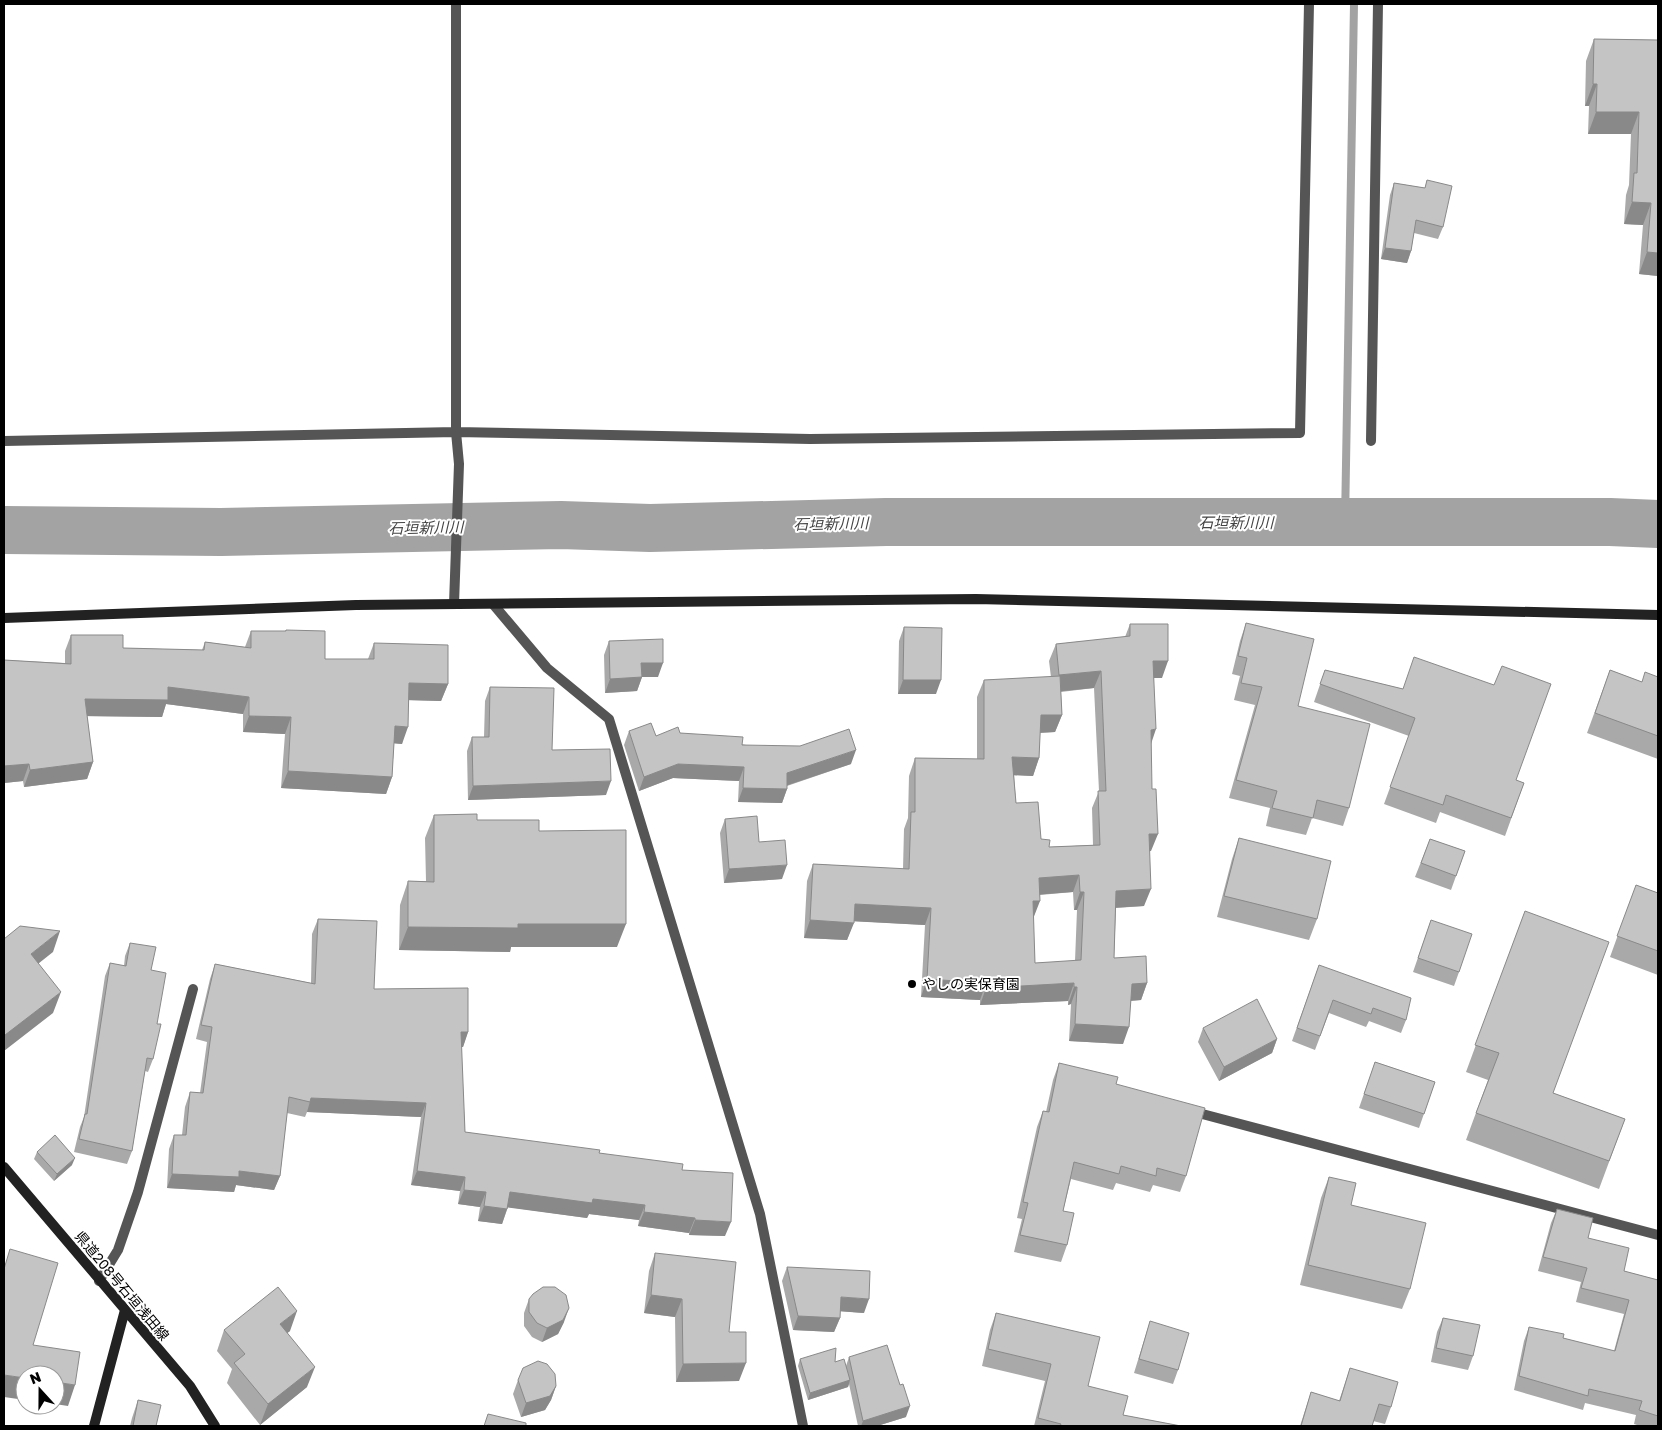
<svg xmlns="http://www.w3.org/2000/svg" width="1662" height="1430" viewBox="0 0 1662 1430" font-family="'Golos Text','Noto Sans JP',sans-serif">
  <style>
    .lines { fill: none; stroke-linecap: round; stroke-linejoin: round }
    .stream { stroke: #a3a3a3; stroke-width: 8 }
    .river { stroke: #a3a3a3; stroke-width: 48 }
    .street { stroke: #555; stroke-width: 10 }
    .secondary { stroke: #222; stroke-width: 10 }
    .wall { fill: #a9a9a9; fill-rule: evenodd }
    .shaded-wall { fill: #898989 }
    .building { fill: #c4c4c4; stroke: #898989; fill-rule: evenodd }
    .poi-dot { fill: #000; stroke: #fff; stroke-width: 2 }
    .labels { text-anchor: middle; stroke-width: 4; stroke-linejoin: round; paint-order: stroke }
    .poi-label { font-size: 14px; fill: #000; stroke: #fff; text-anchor: start }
    .street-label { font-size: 14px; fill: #000; stroke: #fff }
    .water-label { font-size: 15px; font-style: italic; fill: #444; stroke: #fff }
  </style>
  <rect width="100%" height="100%" fill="#fff"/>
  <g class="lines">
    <path class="stream" d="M1345,522l9,-518"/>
    <path class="river" d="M4,530l217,2 340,-7 89,3 236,-6h724l48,2"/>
    <path class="street" d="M4,441l452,-9 354,7 490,-6 9,-429
      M1371,441l7,-437
      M454,604l5,-140 -3,-32v-428
      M493,604l54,64 62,51 151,495 43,212
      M1191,1111l467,124
      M99,1281l19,-31 20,-58 55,-203"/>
    <path class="secondary" d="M4,618l352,-13 620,-6 682,16
      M4,1167l186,219 25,40
      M94,1426l31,-116"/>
  </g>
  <path class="wall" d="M1594,39l64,1v236l-19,-2 4,-49 -19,-1 2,-29 3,-10 2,-51h-43l1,-28h-4l1,-45z
    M1427,180l16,47 -5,12 -24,-6 -3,18 -4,12 -26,-4 9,-64 4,-12 31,5z
    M1246,623l52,83 51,102 -6,18 -31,-8 -6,17 -40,-9 4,-18 -41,-10 26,-93 -21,-5 6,-24 -8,-2 8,-33z
    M1130,624l32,54h-8l-3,66v107h-2l-5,55 -28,2 -2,50 33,25 -6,17 -10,1 -8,43 -54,-3 2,-37 -3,1v-4l-88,4v-5l-59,-3 4,-72 -71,-4 -7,19 -43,-2 3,-57 6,-17 90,5 1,-40 4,-11 1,-42 6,-18 62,1v-62l7,-17 67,-3 -2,-16 7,-17 69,-7zM1094,688l5,103 -7,17 1,37 -44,2 -8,-8 -25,-36 -2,-28 19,1 6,-18 1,-25 15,-1 7,-17 -1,-23zM1073,892l1,18h3l-2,51 -40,2 -2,-44 7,-24z
    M904,627l32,67h-38l1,-53z
    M286,630l39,29h43l6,-16 74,41 -7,17 -32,-1 -7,44 -8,-1 -2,34 -6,17 -105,-6 4,-54 -42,-2v-18l-77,-10 -4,13 -75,-1 6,46 -6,17 -63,8 -1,-6 -19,2v-123l61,3v-12l6,-16 52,13 79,2 3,-8 40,5 6,-16h34z
    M609,641l49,36h-16l-5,14 -32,2 -1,-38z
    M1325,670l78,19 113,91 8,3 -19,53 -65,-24 -4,11 -52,-19 25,-68 -95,-34z
    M1610,670l32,12 16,-5v82l-71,-26z
    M490,687l62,63 54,45 -138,5 -1,-49 5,-14h12l1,-36z
    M629,731l27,5 24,-3 171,31 -64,22v3l-5,14 -44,-1 1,-21 -66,-3 -34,13 -15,-46z
    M434,815l43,5 62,11 78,116h-106l-1,5 -111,-2 1,-45 8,-24h18l-1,-43z
    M725,819l34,23 23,37 -58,4 -4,-50z
    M1239,838l78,81 -8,21 -92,-23 15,-58z
    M1430,839l35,12 -14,39 -36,-13z
    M1636,885l22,8v82l-48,-18z
    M1525,911l28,182 72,26 -26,70 -133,-49 22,-60 -22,-8z
    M318,919l56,70 94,43 -5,15h-2l4,85 134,21 83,17 43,66 -36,-1v-2l-51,-7 1,-6 -50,-6 -2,4 -79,-11 -6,17 -24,-3 2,-14 -22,-3 2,-13 -49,-6 10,-68 -114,-5 -2,5 -18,-4 -7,63 -6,14 -38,-5 -2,7 -67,-4 2,-39 5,-14h8l3,-28 5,-15 10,1 7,-51 -11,-3 14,-60 5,-15 96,19 1,-49z
    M1431,920l28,52 -5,14 -41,-14z
    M130,943l21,27 6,54 -4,35 -5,13 -3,-1 -13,80 -5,13 -53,-12 6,-25 4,-10 21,-141 5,-13 14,3 1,-10z
    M1319,965l87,55 -5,13 -32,-12 -3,6 -37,-14 -14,37 -23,-9z
    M1203,1028l74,11 -5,14 -53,28 -21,-39z
    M1375,1062l60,20 -16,46 -60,-20z
    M1059,1063l57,21 70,92 -6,16 -27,-7 -3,7 -34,-9 -3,7 -42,-11 -8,32 4,34 -6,17 -47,-10 8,-33 -5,-1 20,-91 6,-16 3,1 7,-32z
    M37,1152l35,13 -18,16 -20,-22z
    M1329,1177l22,28 59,84 -8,20 -102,-24 21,-87z
    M1557,1209l67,62 34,9v146h-18l-6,-2 2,-9 -51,-12 -2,7 -69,-20 10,-49 5,-14 34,11 51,13 10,-37 -48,-12 5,-20 -43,-11 13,-48z
    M655,1253l74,79 10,49 -63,1 -1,-65 -31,-4 5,-42z
    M787,1267l77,46 -24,-2v7l-6,14 -41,-2 -11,-49z
    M529,1299l35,23 -6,12 -16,8 -10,-5 -8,-11v-13z
    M996,1313l127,102 58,11h-147l11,-45 -63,-15 8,-36z
    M1443,1318l30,38 -5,14 -37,-8 6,-30z
    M1150,1321l28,49 -5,14 -39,-11z
    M224,1330l66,1 -3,2 20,54 -47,38 -33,-42 5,-14 -15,-18z
    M849,1357l57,60 -29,9h-19l-9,-42 -1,3 -40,13 -10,-34 2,-7 35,3 11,4z
    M1350,1368l41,39 -6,17 -12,-3 -1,5h-72l11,-34 28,9z
    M518,1380l38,6 -5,14 -6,10 -24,7 -8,-23z
    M138,1400l18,26h-26l2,-8z"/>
  <path class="shaded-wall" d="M1593,84h4l-8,22h-4z
    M1596,112h43l-8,22h-43z
    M1632,202l19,1 -8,22 -19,-1z
    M1385,248l26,3 -4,12 -26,-4z
    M1647,252l11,1v23l-19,-2z
    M1153,661h15l-6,17h-15z
    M641,663h22l-5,14h-22z
    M1101,671l-7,17 -41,4 6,-17z
    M642,677l-5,14 -32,2 5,-14z
    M903,680h38l-5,14h-38z
    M409,683l39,1 -7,17 -38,-1z
    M168,687l81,10 -6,17 -77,-10 -4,13 -84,-1 7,-17z
    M1041,715h21l-7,17 -21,1z
    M249,716l42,1 -6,17 -42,-2z
    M395,726l13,1 -6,17 -13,-1z
    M1156,729l-6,18 1,-17z
    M856,750l-5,14 -69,23 5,-14z
    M1012,757l27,1 -6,18 -27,-1z
    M93,762l-6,17 -63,8 6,-17z
    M29,764l-6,17 -19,2v-17z
    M678,764l66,3 -5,14 -66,-3 -34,13 5,-14z
    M288,771l104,6 -6,17 -105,-6z
    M611,781l-5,14 -138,5 5,-14z
    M743,788l44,1 -5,14 -44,-1z
    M1149,834h9l-7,17 -9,1z
    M787,865l-5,14 -58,4 5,-14z
    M1079,875l-6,17 -40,3 6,-17z
    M1151,889l-7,17 -34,2 6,-17z
    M1080,892h4l-7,18h-3z
    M1033,901h7l-7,18z
    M855,904l76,4 -6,17 -77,-4z
    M810,920l44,3 -7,17 -43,-2z
    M518,924h108l-9,23h-106l-1,5 -111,-2 9,-23z
    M60,931l-7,21 -29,23 7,-21z
    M927,979l59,4 -6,17 -59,-3z
    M1074,983l-6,18 -88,4 6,-17z
    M1147,983l-6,17 -15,1 6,-17z
    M1074,987h3l-6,17 -3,1z
    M61,992l-8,21 -49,38v-16z
    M1075,1024l54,3 -6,17 -54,-3z
    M461,1032h7l-5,15h-8z
    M1277,1039l-5,14 -53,28 5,-14z
    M311,1098l115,5 -5,14 -114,-5z
    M75,1158l-3,7 -18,16 3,-7z
    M239,1171l41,5 -6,14 -38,-5 -2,7 -67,-4 5,-14z
    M417,1171l48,6 -5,14 -49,-6z
    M464,1190l22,2 -6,15 -22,-3z
    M510,1192l83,7 52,6 -6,15 -50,-6 -2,4 -83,-11z
    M484,1206l23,3 -5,15 -24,-3z
    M644,1212l51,6 -6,15 -51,-7z
    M695,1220l36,2 -6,14 -36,-1z
    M651,1295l31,4 -7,18 -31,-4z
    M841,1297l28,2 -5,14 -28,-2z
    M569,1308l-5,14 -6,12 -16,8 5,-14z
    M297,1311l-7,20 -18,14 8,-21z
    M798,1316l42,2 -6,14 -41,-2z
    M746,1363l-7,18 -63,1 7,-18z
    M315,1367l-8,20 -47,38 8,-21z
    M4,1375l21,3v22l-21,-3z
    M850,1380l-2,7 -40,13 2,-7z
    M55,1382l20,3 -7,21 -13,-2z
    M556,1386l-5,14 -6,10 -24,7 5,-14z
    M910,1406l-4,11 -29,9h-16l2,-5z"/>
  <path class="building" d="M1594,39l64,1v213l-11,-1 4,-49 -19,-1 2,-29h3l2,-61h-43l1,-28h-4z
    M1427,180l25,6 -9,41 -27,-7 -5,31 -26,-3 9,-65 31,5z
    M1246,623l68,16 -16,67 72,18 -21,84 -32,-8 -4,18 -41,-10 5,-17 -41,-11 26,-93 -21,-4 6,-25 -9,-2z
    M1130,624h38v37h-15l3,68 -5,1 1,59h4l2,45h-9l2,55 -35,2 -2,67 32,-2 1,27 -15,1 -3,43 -54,-3 2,-37h-3v-4l-88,5v-5l-59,-4 4,-71 -76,-4 -1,19 -44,-3 3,-56 96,5 2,-57h4v-54l69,1v-79l76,-4 2,39h-21l-2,43 -27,-1 4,46 22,-1 3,37 9,1 -1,7 51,-2 -2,-54h8l-5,-120 -42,4 -3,-31 74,-8zM1079,875l1,17h4l-3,68 -46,3 -2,-62h7l-1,-23z
    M904,627l38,1 -1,52h-38z
    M286,630l39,1v28h49v-16l74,2v39l-39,-1 -1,44 -13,-1 -3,51 -104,-6 3,-54 -42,-1v-19l-81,-10v13l-83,-1 8,63 -63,8 -1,-6 -25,2v-106l67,4v-29h52v13l81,2 1,-8 46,6v-17h35z
    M663,639v24h-22l1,14 -32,2 -1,-38z
    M1414,657l80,28 8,-19 49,18 -35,96 8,3 -13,35 -65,-23 -3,10 -53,-18 25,-69 -95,-34 5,-14 78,19z
    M1610,670l32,12 3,-10 13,5v59l-63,-23z
    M490,687l64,1 -2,62 58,-1 1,32 -138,5 -1,-49h17z
    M651,723l5,13 22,-9 2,6 63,4 -1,8 58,1 49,-17 7,21 -69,23v16l-44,-1 1,-21 -66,-3 -34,13 -15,-46z
    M477,814v6h62v11l87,-1v94h-108v4l-110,-1v-46l26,1v-67z
    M757,816l2,26 26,-2 2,25 -58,4 -4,-50z
    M1239,838l92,23 -14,58 -93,-23z
    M1430,839l35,12 -9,25 -35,-13z
    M1636,885l22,8v58l-41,-15z
    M1525,911l84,31 -56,151 72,26 -16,42 -133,-48 23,-60 -24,-8z
    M318,919l59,2 -3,68 94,-1v44h-7l4,100 135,18 -1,3 84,11 -1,6 51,3 -2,49 -36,-2v-2l-51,-6 1,-7 -52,-6 -1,4 -82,-11 -3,17 -23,-3 2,-14 -22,-2 1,-13 -48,-6 9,-68 -115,-5 -1,4 -21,-5 -9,79 -41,-5v6l-67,-3 2,-39h12l4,-43 13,1 9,-66 -11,-2 14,-61 100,20z
    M1431,920l41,14 -13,38 -41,-14z
    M20,926l40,5 -29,23 30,38 -56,43h-1v-96z
    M130,943l26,4 -5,23 15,3 -9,51h4l-8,35 -6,-1 -15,93 -53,-12 6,-25h2l23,-151 16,3z
    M1319,965l92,33 -5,22 -33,-12 -2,6 -38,-14 -13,36 -23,-8z
    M1257,999l20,40 -53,28 -21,-39z
    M1375,1062l60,20 -11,32 -60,-20z
    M1059,1063l59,14 -2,7 89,24 -19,68 -29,-8 -1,8 -35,-10 -2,8 -45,-12 -11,49 11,2 -7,32 -47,-10 8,-32 -5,-1 20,-91 6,1z
    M55,1135l20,23 -18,16 -20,-22z
    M1329,1177l27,6 -5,22 75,18 -16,66 -102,-24z
    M1557,1209l36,9 -5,20 41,10 -5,23 34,9v136l-19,-6 3,-9 -53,-12 -1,7 -69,-20 10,-49 35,7 -1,4 52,13 14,-51 -48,-12 6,-20 -44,-11z
    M10,1249l48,14 -25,82 47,7 -5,33 -20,-3v-7h-30v3l-21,-3v-106z
    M655,1253l81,9 -7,70h17v31l-63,1 -1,-65 -31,-4z
    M787,1267l83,4 -1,28 -28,-2 -1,21 -42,-2z
    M278,1287l19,24 -17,13 35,43 -47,37 -34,-41 11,-9 -21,-24z
    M543,1287h12l11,8 3,13 -6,12 -16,8 -10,-5 -8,-11v-13l4,-5z
    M996,1313l104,24 -12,49 40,10 -5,19 58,11h-121l1,-2 -23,-6 13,-54 -63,-15z
    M1443,1318l37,7 -7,31 -37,-8z
    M1150,1321l39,12 -11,37 -39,-11z
    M887,1345l13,40 3,-1 7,22 -47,15 -14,-64z
    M836,1348l-1,14 9,-3 6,21 -40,13 -10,-34z
    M538,1361l9,3 8,10 1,12 -6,10 -24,7 -8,-23 5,-12z
    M1350,1368l48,14 -7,25 -12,-3 -7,22h-71l10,-34 29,9z
    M138,1400l23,5 -5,21h-23z
    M488,1414l38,9v3h-42z"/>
  <circle class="poi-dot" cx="912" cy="984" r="5"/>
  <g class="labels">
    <g class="poi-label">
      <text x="922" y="989">やしの実保育園</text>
    </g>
    <g class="street-label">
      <text transform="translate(122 1286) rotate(50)" y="5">県道208号石垣浅田線</text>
    </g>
    <g class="water-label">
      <text x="1236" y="528">石垣新川川</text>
      <text transform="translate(831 524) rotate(-1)" y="5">石垣新川川</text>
      <text transform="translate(426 528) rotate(-1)" y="5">石垣新川川</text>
    </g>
  </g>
  <rect width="1662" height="1430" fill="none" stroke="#000000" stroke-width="10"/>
  <g transform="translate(40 1390) rotate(339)"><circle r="24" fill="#ffffff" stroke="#999999"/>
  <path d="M0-4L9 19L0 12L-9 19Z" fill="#000000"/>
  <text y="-8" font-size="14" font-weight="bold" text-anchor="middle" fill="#000000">N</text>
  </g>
</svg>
